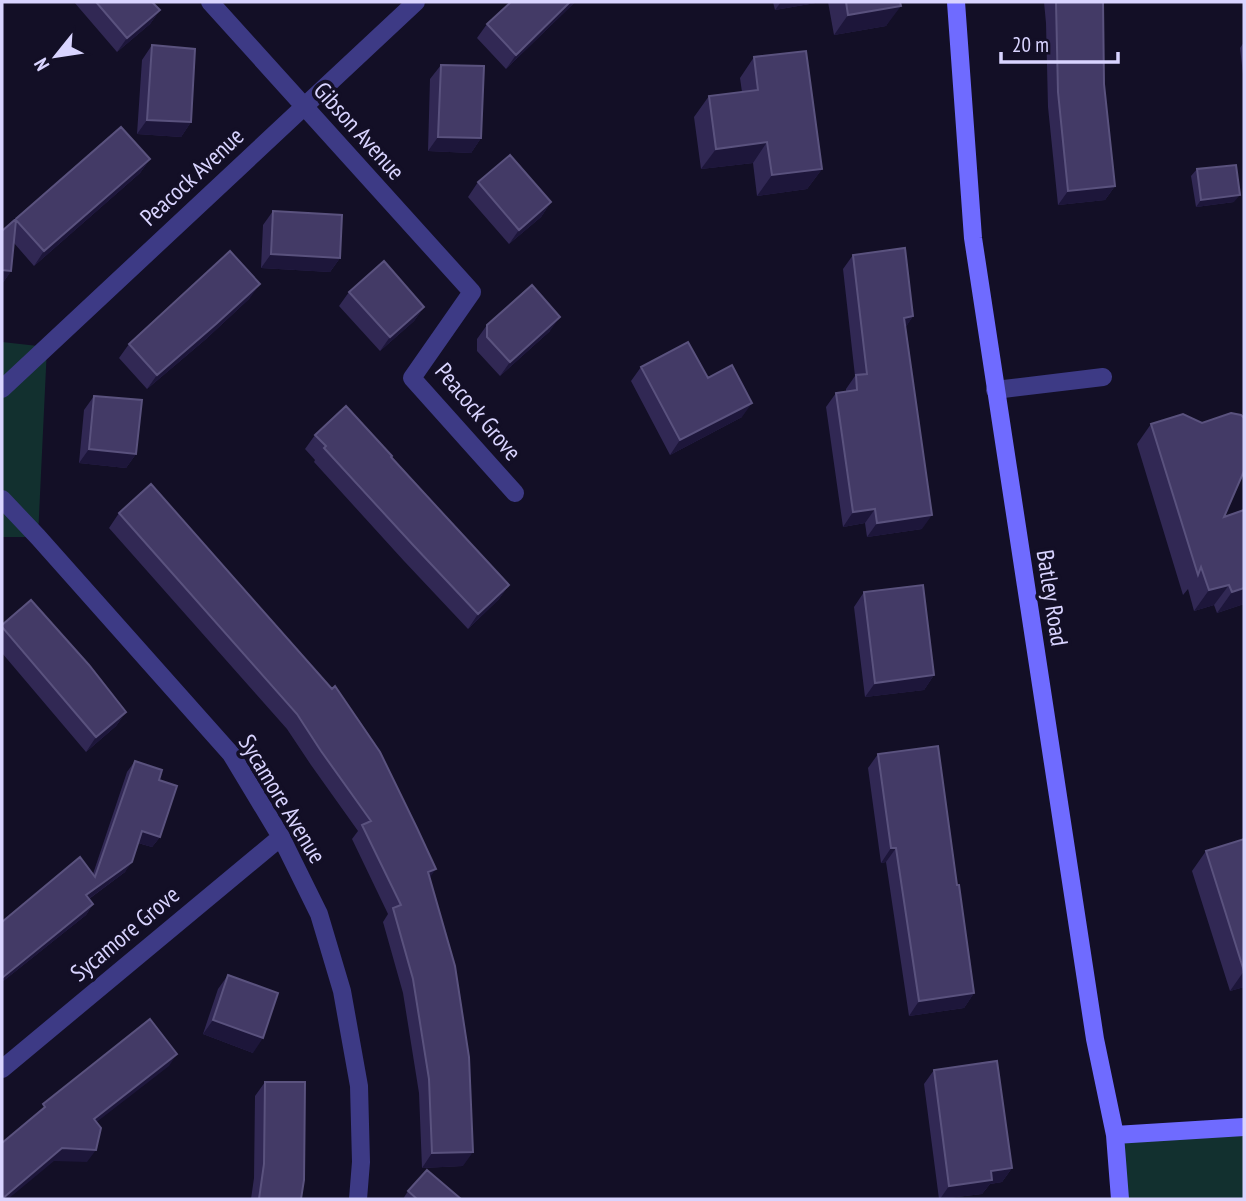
<svg xmlns="http://www.w3.org/2000/svg" width="1246" height="1201" viewBox="0 0 1246 1201" font-family="'PT Sans Narrow',sans-serif">
  <style>
    .green { fill: #12302f }
    .lines { fill: none; stroke-linecap: round; stroke-linejoin: round }
    .lane { stroke: #3d3a85; stroke-width: 18 }
    .street { stroke: #3d3a85; stroke-width: 18 }
    .secondary { stroke: #6f6bff; stroke-width: 18 }
    .wall { fill: #312854 }
    .shaded-wall { fill: #1d163a }
    .building { fill: #433a66; stroke: #5a527e; stroke-width: 2 }
    .labels { text-anchor: middle; stroke-width: 7; stroke-linejoin: round; paint-order: stroke }
    .street-label { font-size: 24px; fill: #d9d4ff; stroke: #130f26 }
  </style>
  <rect width="100%" height="100%" fill="#130f26"/>
  <path class="green" d="M2,342l45,5 -9,190h-36z
    M1244,1127v72h-124l-5,-64z"/>
  <g class="lines">
    <path class="lane" d="M995,390l108,-13"/>
    <path class="street" d="M210,2l262,290 -60,86 103,115
      M2,389l414,-387
      M2,499l36,38 193,217 50,83 38,77 23,77 17,95 2,76 -3,37
      M2,1069l279,-232"/>
    <path class="secondary" d="M956,2l17,236 122,801 20,96 5,64
      M1115,1135l129,-8"/>
  </g>
  <path class="wall" d="M74,2h78l8,8 -10,14 -33,28z
    M511,2h64l-69,67 -29,-31 10,-14z
    M773,2h48l-46,8z
    M828,2h72l-14,24 -52,9z
    M1044,2h59l1,82 11,102 -10,14 -47,5 -10,-98 -2,-84z
    M1244,42v41l-4,-35z
    M152,45l39,77 -10,15 -44,-3 5,-74z
    M754,57l68,112 -15,20 -50,7 -4,-33 -52,6 -7,-52 15,-21 33,-4 -2,-14z
    M441,65l40,73 -10,15 -43,-2 2,-72z
    M121,127l29,32 -10,14 -106,93 -20,-23 -3,28 -9,13v-53z
    M1197,169l37,33 -38,5 -5,-31z
    M478,182l73,20 -10,15 -32,27 -41,-47z
    M273,211l67,47 -10,14 -69,-4 2,-43z
    M853,255l60,61 -8,12 17,201 -55,8 -2,-14 -22,4 -17,-120 10,-14 10,-1v-3l9,-13 -12,-107z
    M349,292l75,15 -10,14 -34,30 -41,-45z
    M250,298l-44,41 -59,50 -28,-31 10,-14z
    M487,325l63,6 -50,45 -23,-25v-12z
    M641,367l67,11 34,39 -72,38 -39,-74z
    M94,396l42,58 -10,14 -47,-5 5,-53z
    M1151,424l73,93 20,87 -27,9 -3,-8 -20,6 -6,-22 -5,6 -46,-151z
    M315,435l77,22 56,62 61,66 -10,14 -31,30 -64,-68 -90,-99 1,-2 -10,-11z
    M151,484l279,393 33,289 -41,2 -3,-75 -16,-100 -20,-71 5,-8 -36,-75 6,-8 -47,-66 -24,-36 -178,-201 10,-15z
    M864,592l70,83 -10,15 -59,7 -11,-90z
    M2,625l124,87 -10,14 -30,26 -84,-99z
    M878,754l79,131 17,108 -10,15 -55,8 -23,-154 -5,1 -13,-95z
    M135,761l25,76 -8,10 -14,-4 -13,29 -36,27 4,5 -7,11 -84,67v-60l91,-48 34,-102z
    M1244,839v148l-14,4 -38,-120 14,-20z
    M228,975l25,78 -50,-19 15,-45z
    M934,1070l78,98 -10,14 -12,2 -8,10 -43,5 -15,-115z
    M265,1082l36,117h-50l3,-21 1,-82z
    M408,1191l53,8h-58z"/>
  <path class="shaded-wall" d="M570,2h5l-69,67 10,-14z
    M781,2h40l-46,8z
    M901,6l-15,20 -52,9 14,-20z
    M160,10l-10,14 -33,28 10,-14z
    M147,120l44,2 -10,15 -44,-3z
    M438,137l43,1 -10,15 -43,-2z
    M767,142l-14,21 -52,6 15,-20z
    M150,159l-10,14 -106,93 10,-15z
    M822,169l-15,20 -50,7 15,-21z
    M1115,186l-10,14 -47,5 10,-14z
    M1240,195l-6,7 -38,5 5,-7z
    M551,202l-10,15 -32,27 10,-14z
    M271,254l69,4 -10,14 -69,-4z
    M2,270l9,1 -9,13z
    M260,284l-10,14 -44,41 -59,50 10,-14z
    M424,307l-10,14 -34,30 10,-14z
    M913,316l-10,15 1,-13z
    M560,317l-10,14 -50,45 10,-14z
    M752,403l-10,14 -72,38 10,-15z
    M89,449l47,5 -10,14 -47,-5z
    M875,509l-10,14 -22,4 10,-15z
    M932,515l-10,14 -55,8 10,-14z
    M509,585l-10,14 -31,30 10,-15z
    M1229,585l-15,20 -20,6 15,-21z
    M1244,588v16l-27,9 15,-21z
    M934,675l-10,15 -59,7 10,-14z
    M126,712l-10,14 -30,26 10,-15z
    M142,831l18,6 -8,10 -17,-5z
    M891,848h5l-10,14 -5,1z
    M132,862l-7,10 -46,34 7,-11z
    M436,869l-10,14 2,-11z
    M93,904l-7,11 -84,67v-4z
    M1244,971v16l-14,4z
    M974,993l-10,15 -55,8 10,-15z
    M213,1020l50,18 -10,15 -50,-19z
    M177,1054l-8,12 -84,65 9,-12z
    M62,1148l34,2 -9,12 -33,-1 -46,38h-6z
    M473,1152l-10,14 -41,2 10,-15z
    M1012,1168l-10,14 -12,2 -8,10 -42,5 9,-13 42,-15z"/>
  <path class="building" d="M96,2h56l8,8 -33,28z
    M511,2h59l-54,53 -29,-31z
    M846,2h54l1,4 -53,9z
    M1056,2h47l1,82 11,102 -47,5 -10,-99z
    M152,45l43,4 -4,73 -44,-2z
    M806,51l16,118 -50,6 -5,-33 -51,7 -7,-53 49,-6 -4,-33z
    M441,65l43,1 -3,72 -43,-1z
    M121,127l29,32 -106,92 -28,-31 -5,51 -9,-1v-39z
    M510,155l41,47 -32,28 -41,-48z
    M1236,165l4,30 -39,5 -4,-31z
    M273,211l69,4 -2,43 -69,-4z
    M905,248l8,68 -9,2 28,197 -55,8 -2,-14 -22,3 -17,-119 21,-3 -1,-15 11,-1 -14,-119z
    M230,251l30,33 -44,40 -59,51 -28,-31z
    M384,261l40,46 -34,30 -41,-45z
    M532,285l28,32 -50,45 -23,-25v-12z
    M688,342l20,36 24,-13 20,38 -72,37 -39,-73z
    M94,396l48,4 -6,54 -47,-5z
    M346,406l46,50 -1,1 57,62 61,66 -31,29 -64,-68 -90,-98 2,-2 -11,-11z
    M1231,413l10,2 3,3v53l-20,46 20,-7v78l-12,4 -3,-7 -20,5 -8,-23 -3,8 -47,-151 32,-10 19,9z
    M151,484l181,205 3,-3 45,66 37,76 19,41 -8,3 27,94 14,91 4,95 -41,1 -3,-74 -16,-100 -20,-71 8,-3 -39,-80 9,-4 -50,-70 -24,-37 -178,-201z
    M923,585l11,90 -59,8 -11,-91z
    M31,600l58,65 37,47 -30,25 -94,-110v-2z
    M938,746l19,139h2l15,108 -55,8 -23,-153h-5l-13,-94z
    M135,761l27,9 -3,10 18,6 -17,51 -18,-6 -10,31 -46,33 7,9 -91,74v-56l78,-65 15,20z
    M1244,839v132l-38,-120z
    M228,975l50,18 -15,45 -50,-18z
    M150,1019l27,35 -83,65 7,9 -5,22 -34,-2 -60,51v-56l43,-36 -2,-3z
    M997,1061l15,107 -21,3 1,9 -43,6 -15,-116z
    M265,1082h40l-1,98 -3,19h-42l5,-35z
    M427,1170l34,29h-44l-9,-8z"/>
  <g class="labels">
    <g class="street-label">
      <text transform="translate(359 131) rotate(48)" y="8">Gibson Avenue</text>
      <text transform="translate(192 177) rotate(-43)" y="8">Peacock Avenue</text>
      <text transform="translate(478 412) rotate(50)" y="8">Peacock Grove</text>
      <text transform="translate(1052 598) rotate(81)" y="8">Batley Road</text>
      <text transform="translate(282 799) rotate(59)" y="8">Sycamore Avenue</text>
      <text transform="translate(125 934) rotate(-40)" y="8">Sycamore Grove</text>
    </g>
  </g>
  <rect width="1246" height="1201" fill="none" stroke="#d9d4ff" stroke-width="7"/>
  <g transform="translate(56 56) rotate(240)" stroke="#130f26" stroke-width="5" paint-order="stroke">
  <path d="M0-5L12 26L0 18L-12 26Z" fill="#d9d4ff"/>
  <text y="-10" font-size="19" font-weight="bold" text-anchor="middle" fill="#d9d4ff">N</text>
  </g>
  <path d="M1001 52v10h117v-10" fill="none" stroke="#d9d4ff" stroke-width="3.5"/>
  <text x="1012" y="52" font-size="21" fill="#d9d4ff" stroke="#130f26" stroke-width="5" paint-order="stroke">20 m</text>
</svg>
